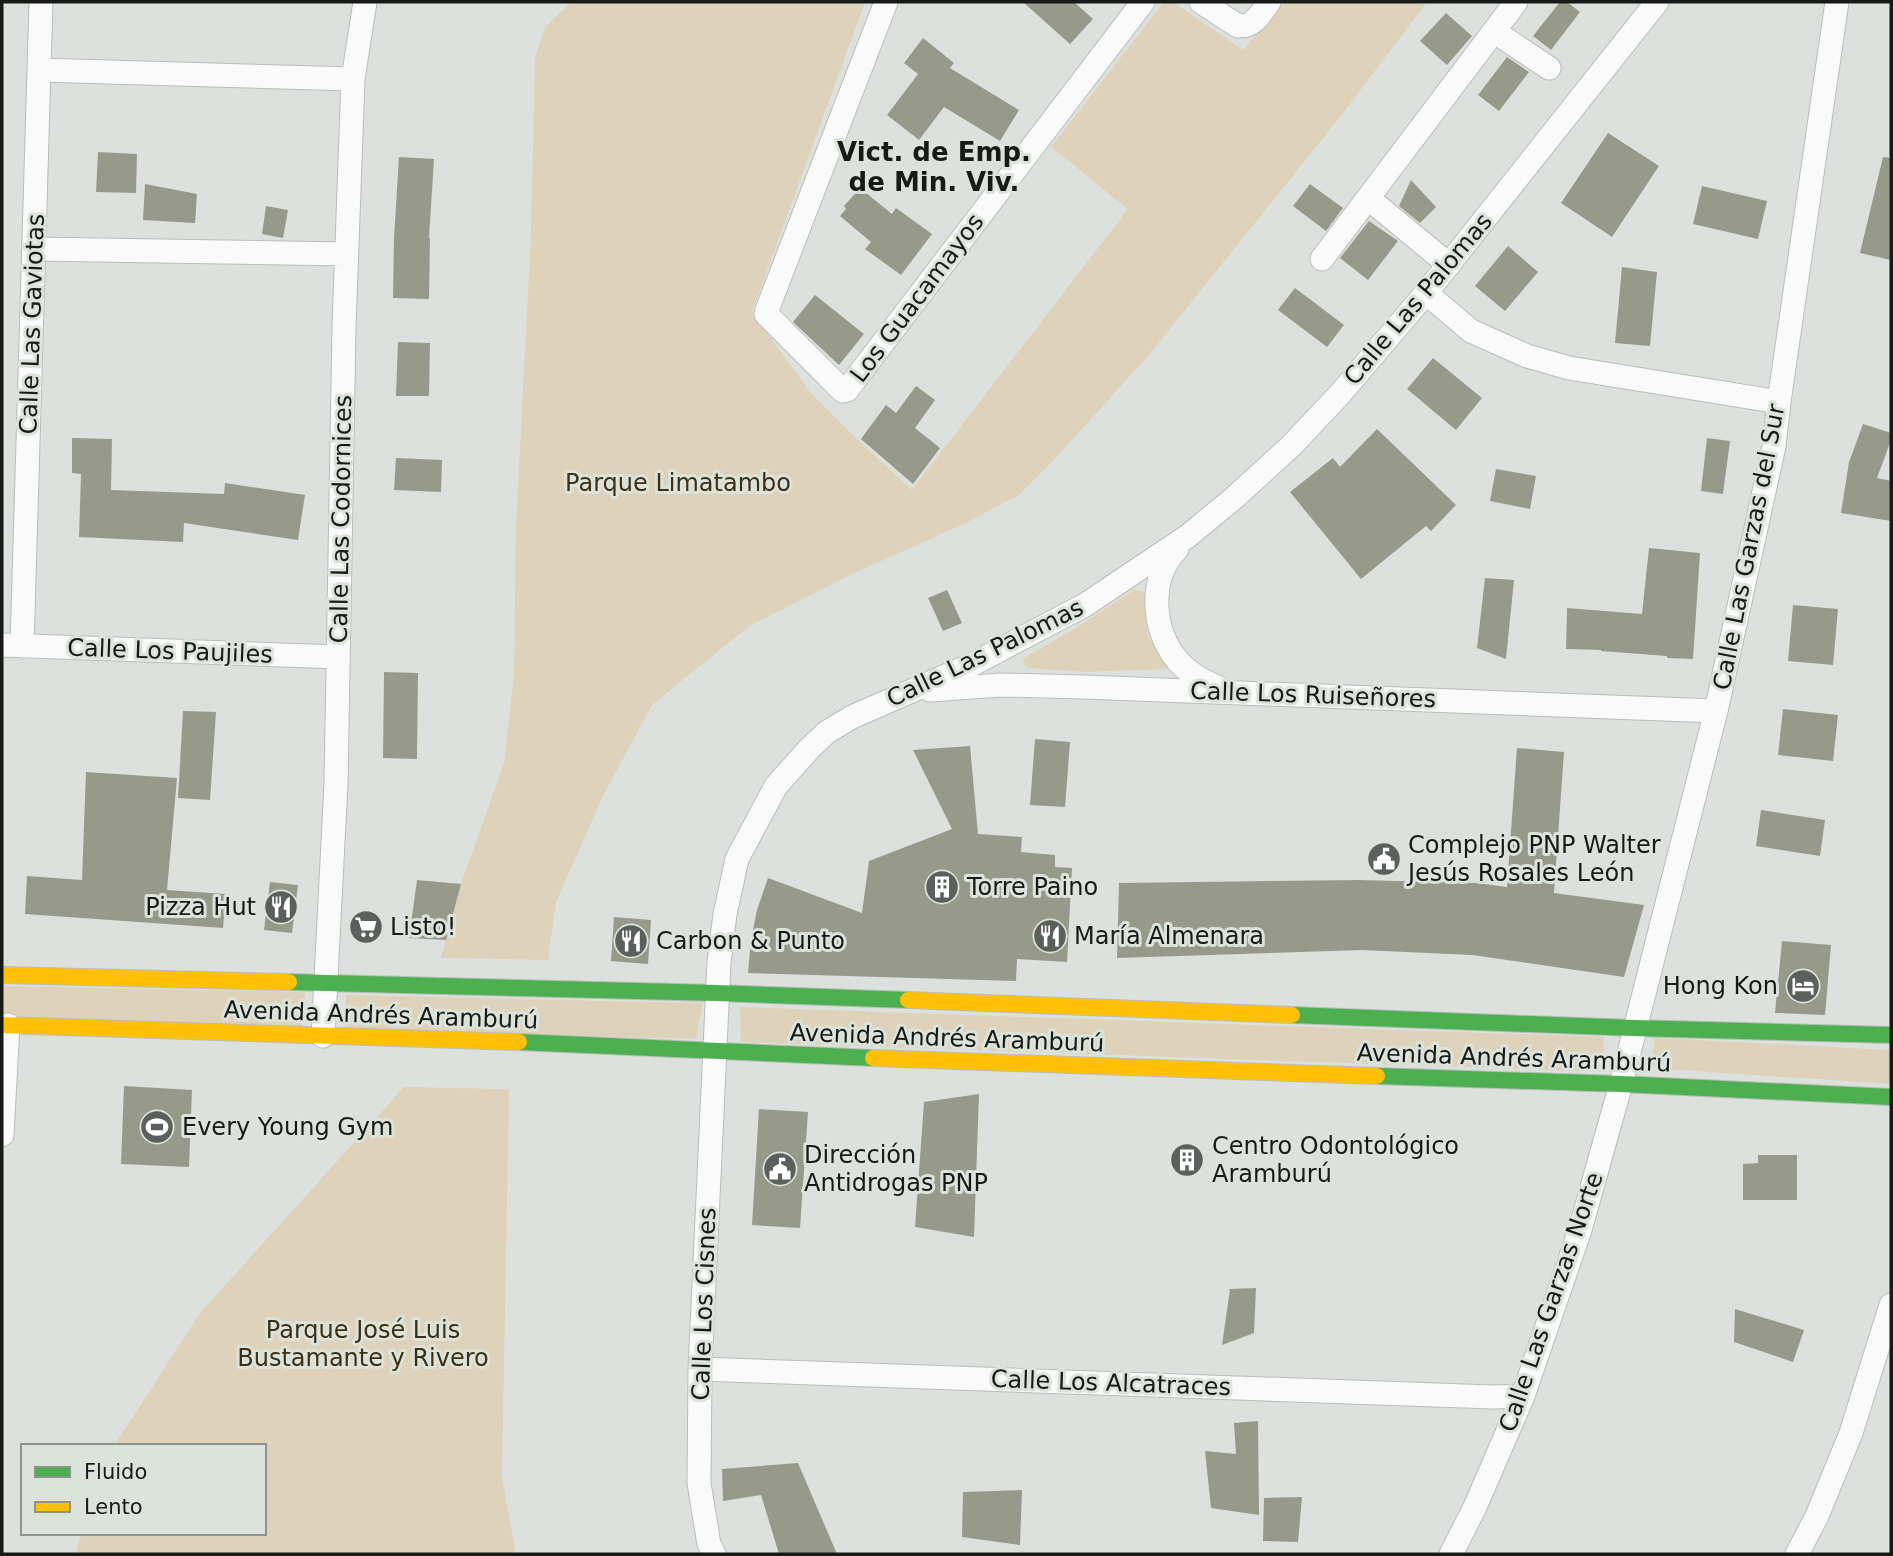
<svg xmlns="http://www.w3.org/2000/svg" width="1893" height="1556" viewBox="0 0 1893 1556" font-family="'DejaVu Sans',sans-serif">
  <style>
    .green { fill: #ded2ba }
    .building { fill: #979a8a }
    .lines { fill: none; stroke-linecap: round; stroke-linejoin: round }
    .street-casing { stroke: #b9bdb9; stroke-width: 25 }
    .fast-casing { stroke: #b9bdb9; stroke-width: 18 }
    .slow-casing { stroke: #b9bdb9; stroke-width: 18 }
    .street { stroke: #fafafa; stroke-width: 23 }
    .fast { stroke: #4caf50; stroke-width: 16 }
    .slow { stroke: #ffc107; stroke-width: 16 }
    .labels { text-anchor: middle; stroke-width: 6; stroke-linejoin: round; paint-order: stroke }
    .street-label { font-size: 24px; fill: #171a17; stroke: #dbe3db }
    .park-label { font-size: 24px; fill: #3f2f13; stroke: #dbe3db }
    .poi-label { font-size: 24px; fill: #171a17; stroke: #dbe3db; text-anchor: start }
    .neighbourhood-label { font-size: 26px; font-weight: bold; fill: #171a17; stroke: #dbe3db }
  </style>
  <rect width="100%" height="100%" fill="#dde1dd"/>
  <path class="green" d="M571,2h294l-113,310 58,80 47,47 55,51 216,-281 -77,-62 113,-145h9l70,48 41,-48h143l-87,115 -192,239 -97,107 -32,32 -53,28 -116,52 -102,52 -96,78 -49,91 -47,106 -8,58 -107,-2 21,-77 42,-118 10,-89 2,-149 15,-292 4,-175 10,-31z
    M1134,590h4l5,2 3,8 1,34 24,35 -87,3 -56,-4 -4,-4 -1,-5 59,-35z
    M2,986l303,6 -3,38 -300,-9z
    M346,995l357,8 -7,36 -351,-9z
    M740,1007l864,30 -2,35 -861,-30z
    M1655,1038l236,12v34l-241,-16z
    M404,1087l105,2 -7,389 14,76h-440l5,-21h183v-87h-150l86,-133z"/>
  <path class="building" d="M1023,2h51l19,17 -23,25z
    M1560,2h7l13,10 -29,38 -18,-14z
    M1446,13l26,23 -25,29 -27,-24z
    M923,38l31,25 -4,5 69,42 -19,31 -56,-34 -25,33 -32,-25 31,-41 -14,-11z
    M1507,57l22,15 -30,39 -21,-16z
    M1608,133l51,33 -47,71 -51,-34z
    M98,152l39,2 -1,39 -40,-1z
    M399,157l35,2 -5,79h1l-1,61 -36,-1 1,-60z
    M1883,157l8,1v102l-31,-7z
    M1411,180l25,27 -16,16 -21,-17z
    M145,184l52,10 -2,29 -52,-3z
    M1310,184l33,24 -17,23 -33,-25z
    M1702,186l65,15 -9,38 -65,-15z
    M860,188l32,26 4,-6 36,26 -31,41 -36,-26 6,-7 -31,-26 6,-7 -2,-3z
    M266,206l22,4 -5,28 -21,-4z
    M1369,221l29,20 -30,39 -28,-22z
    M1508,246l30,26 -33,39 -30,-25z
    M1622,267l35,5 -7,74 -35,-3z
    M1295,288l49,37 -17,22 -49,-37z
    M815,295l49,39 -25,31 -46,-43z
    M398,342l32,1 -1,53h-33z
    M1433,358l49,40 -26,32 -49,-41z
    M916,386l19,14 -20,28 25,20 -27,36 -52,-45 25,-34 10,8z
    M1863,424l28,9v7l-14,38 14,3v40l-50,-8 8,-51z
    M1377,429l79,76 -25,26 -5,-5 -65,53 -71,-87 43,-34 7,9z
    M72,438l40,1 -1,51 113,4 1,-11 80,12 -7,45 -114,-17 -1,19 -104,-5 2,-63 -9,-1z
    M1707,438l23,3 -7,53 -22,-3z
    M396,458l46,2 -1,32 -47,-2z
    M1496,469l40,7 -6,33 -40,-8z
    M1649,548l51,5 -7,106 -26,-1v-2l-66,-5v-1l-35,-1 1,-41 75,6z
    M1485,578l29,2 -8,79 -29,-11z
    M947,590l15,33 -19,8 -15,-33z
    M1793,605l45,4 -5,56 -45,-4z
    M384,672l34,1 -1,86 -34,-1z
    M1783,709l55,6 -5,46 -55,-6z
    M183,711l33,1 -6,88 -32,-2z
    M1035,739l35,3 -5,65 -35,-2z
    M970,746l8,88 44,3 -1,15 34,3v12l17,1 -5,94 -50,-3 -1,22 -268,-8 3,-34 6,-29 11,-32 94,35 7,-52 83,-32 -39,-79z
    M1517,748l47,4 -10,141 90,12 -20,72 -152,-22 -110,-5 -245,8 2,-75 240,-3 118,3 30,4z
    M86,772l91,6 -10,112 59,4 -3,34 -198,-14 2,-38 55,4z
    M1761,810l64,10 -5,36 -64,-10z
    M417,880l44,4 -15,56 -37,-2z
    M270,882l28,3 -6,48 -28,-3z
    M614,917l37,3 -3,44 -37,-3z
    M1782,941l49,4 -6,70 -50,-2z
    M124,1086l68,4 -3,77 -68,-3z
    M979,1094l-5,143 -59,-10 9,-125z
    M759,1109l49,3 -8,116 -48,-3z
    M1758,1155h39v45h-54v-36l15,-1z
    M1256,1288l-2,45 -32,12 8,-56z
    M1735,1309l69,21 -11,32 -59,-20z
    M1258,1421l1,94 -48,-7 -6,-57 31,3 -2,-31z
    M798,1463l39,91h-58l-18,-59 -38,6 -1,-32z
    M1022,1490l-2,55 -58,-8 1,-45z
    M1302,1497l-4,45 -35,-1 1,-43z"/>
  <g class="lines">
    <g class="street-casing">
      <path id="street" d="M886,2l-119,308 -1,4 77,77 4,-1 296,-388
        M1201,2l37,24c17,1 22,-12 31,-24
        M1495,32l54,36
        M39,70l314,9
        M1368,198l81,67
        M34,249l312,5
        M1322,259l194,-257
        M1426,293l45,38 56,25 42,12 210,34
        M1177,549c-29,30 -25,81 1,112 11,13 26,21 41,27
        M2,645l336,12
        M22,646l19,-644
        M930,690l71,-5 83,2 632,24
        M323,1036l13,-252 8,-457 9,-248 12,-77
        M2,1135l6,-110
        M700,1369l793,28 30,-1
        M714,1554l-5,-10 -10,-61 1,-114 19,-407 6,-48 12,-55 39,-73 34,-38 17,-16 25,-15 121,-53 112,-59 103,-69 46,-38 57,-52 49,-52 86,-101 231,-291
        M1451,1554l24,-47 48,-111 57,-166 41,-146 95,-373 58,-265 5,-44 58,-400
        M1797,1554l20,-38 34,-83 40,-128"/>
    </g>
    <g class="fast-casing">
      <path id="fast" d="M289,982l428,11 191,7
        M1292,1015l342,13 257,7
        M519,1042l354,16
        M1377,1076l244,8 270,13"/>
    </g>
    <g class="slow-casing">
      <path id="slow" d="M2,975l287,7
        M908,1000l384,15
        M2,1025l517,17
        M873,1058l504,18"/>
    </g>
    <use href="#street" class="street"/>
    <use href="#fast" class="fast"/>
    <use href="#slow" class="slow"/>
  </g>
  <defs>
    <g id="civic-disc" transform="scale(1.75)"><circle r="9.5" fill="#5c605c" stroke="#dbe3db"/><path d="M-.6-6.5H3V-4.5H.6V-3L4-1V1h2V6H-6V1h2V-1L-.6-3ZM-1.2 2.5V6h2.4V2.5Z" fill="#fff"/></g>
    <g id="building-disc" transform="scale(1.75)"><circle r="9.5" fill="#5c605c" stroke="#dbe3db"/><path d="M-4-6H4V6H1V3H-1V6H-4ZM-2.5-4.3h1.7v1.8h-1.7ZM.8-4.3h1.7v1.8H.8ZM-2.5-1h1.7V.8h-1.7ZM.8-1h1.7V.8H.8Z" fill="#fff"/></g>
    <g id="restaurant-disc" transform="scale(1.75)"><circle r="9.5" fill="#5c605c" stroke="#dbe3db"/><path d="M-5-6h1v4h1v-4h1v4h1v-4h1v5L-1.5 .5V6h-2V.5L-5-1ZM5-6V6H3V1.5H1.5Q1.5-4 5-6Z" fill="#fff"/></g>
    <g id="supermarket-disc" transform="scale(1.75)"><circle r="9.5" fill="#5c605c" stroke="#dbe3db"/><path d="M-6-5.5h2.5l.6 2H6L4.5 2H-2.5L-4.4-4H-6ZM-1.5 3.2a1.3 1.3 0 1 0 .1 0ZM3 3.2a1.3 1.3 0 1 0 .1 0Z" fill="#fff"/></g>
    <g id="hotel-disc" transform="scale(1.75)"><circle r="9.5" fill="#5c605c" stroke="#dbe3db"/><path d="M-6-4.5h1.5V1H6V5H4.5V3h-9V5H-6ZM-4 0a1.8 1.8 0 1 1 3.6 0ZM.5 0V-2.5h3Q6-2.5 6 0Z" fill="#fff"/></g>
    <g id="stadium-disc" transform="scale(1.75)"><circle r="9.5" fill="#5c605c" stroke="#dbe3db"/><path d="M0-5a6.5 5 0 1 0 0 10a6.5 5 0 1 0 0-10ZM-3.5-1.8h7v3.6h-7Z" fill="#fff"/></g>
  </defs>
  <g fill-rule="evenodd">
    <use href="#civic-disc" x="1384" y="859"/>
    <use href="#building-disc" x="942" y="887"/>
    <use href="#restaurant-disc" x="281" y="907"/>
    <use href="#supermarket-disc" x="366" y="927"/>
    <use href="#restaurant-disc" x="1050" y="936"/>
    <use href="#restaurant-disc" x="631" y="941"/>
    <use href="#hotel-disc" x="1803" y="986"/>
    <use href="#stadium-disc" x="157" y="1127"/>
    <use href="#building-disc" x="1187" y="1160"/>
    <use href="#civic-disc" x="780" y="1169"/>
  </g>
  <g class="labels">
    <g class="street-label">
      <text transform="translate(917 298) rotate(-53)" y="8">Los Guacamayos</text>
      <text transform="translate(1418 299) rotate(-50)" y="8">Calle Las Palomas</text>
      <text transform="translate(32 324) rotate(-88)" y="8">Calle Las Gaviotas</text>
      <text transform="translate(341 519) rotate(-89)" y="8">Calle Las Codornices</text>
      <text transform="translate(1749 547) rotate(-79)" y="8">Calle Las Garzas del Sur</text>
      <text transform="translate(170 651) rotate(2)" y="8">Calle Los Paujiles</text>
      <text transform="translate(985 653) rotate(-26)" y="8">Calle Las Palomas</text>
      <text transform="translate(1313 695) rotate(2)" y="8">Calle Los Ruiseñores</text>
      <text transform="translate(381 1015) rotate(2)" y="8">Avenida Andrés Aramburú</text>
      <text transform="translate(947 1038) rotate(2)" y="8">Avenida Andrés Aramburú</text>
      <text transform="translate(1514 1058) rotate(2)" y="8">Avenida Andrés Aramburú</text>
      <text transform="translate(1551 1302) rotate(-71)" y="8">Calle Las Garzas Norte</text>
      <text transform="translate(704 1304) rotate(-88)" y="8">Calle Los Cisnes</text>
      <text transform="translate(1111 1383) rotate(2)" y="8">Calle Los Alcatraces</text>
    </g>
    <g class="park-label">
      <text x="678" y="491">Parque Limatambo</text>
      <text x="363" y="1338">Parque José Luis<tspan x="363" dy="28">Bustamante y Rivero</tspan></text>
    </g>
    <g class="poi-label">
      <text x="1408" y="853">Complejo PNP Walter<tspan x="1408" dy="28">Jesús Rosales León</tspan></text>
      <text x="967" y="895">Torre Paino</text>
      <text x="256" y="915" text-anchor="end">Pizza Hut</text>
      <text x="390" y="935">Listo!</text>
      <text x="1074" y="944">María Almenara</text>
      <text x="656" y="949">Carbon &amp; Punto</text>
      <text x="1778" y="994" text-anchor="end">Hong Kon</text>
      <text x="182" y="1135">Every Young Gym</text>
      <text x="1212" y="1154">Centro Odontológico<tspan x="1212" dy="28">Aramburú</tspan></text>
      <text x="804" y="1163">Dirección<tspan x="804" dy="28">Antidrogas PNP</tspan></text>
    </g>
    <g class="neighbourhood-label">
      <text x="934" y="161">Vict. de Emp.<tspan x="934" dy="30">de Min. Viv.</tspan></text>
    </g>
  </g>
  <rect width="1893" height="1556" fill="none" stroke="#171a17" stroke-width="7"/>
  <rect x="21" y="1444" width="245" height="91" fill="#dbe3db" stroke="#8d938d" stroke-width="2"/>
  <rect x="35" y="1467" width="35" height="10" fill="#4caf50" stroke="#8d938d" stroke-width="2"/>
  <text x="84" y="1479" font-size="21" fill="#171a17">Fluido</text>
  <rect x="35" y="1502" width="35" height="10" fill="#ffc107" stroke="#8d938d" stroke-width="2"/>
  <text x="84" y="1514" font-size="21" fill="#171a17">Lento</text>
</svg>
